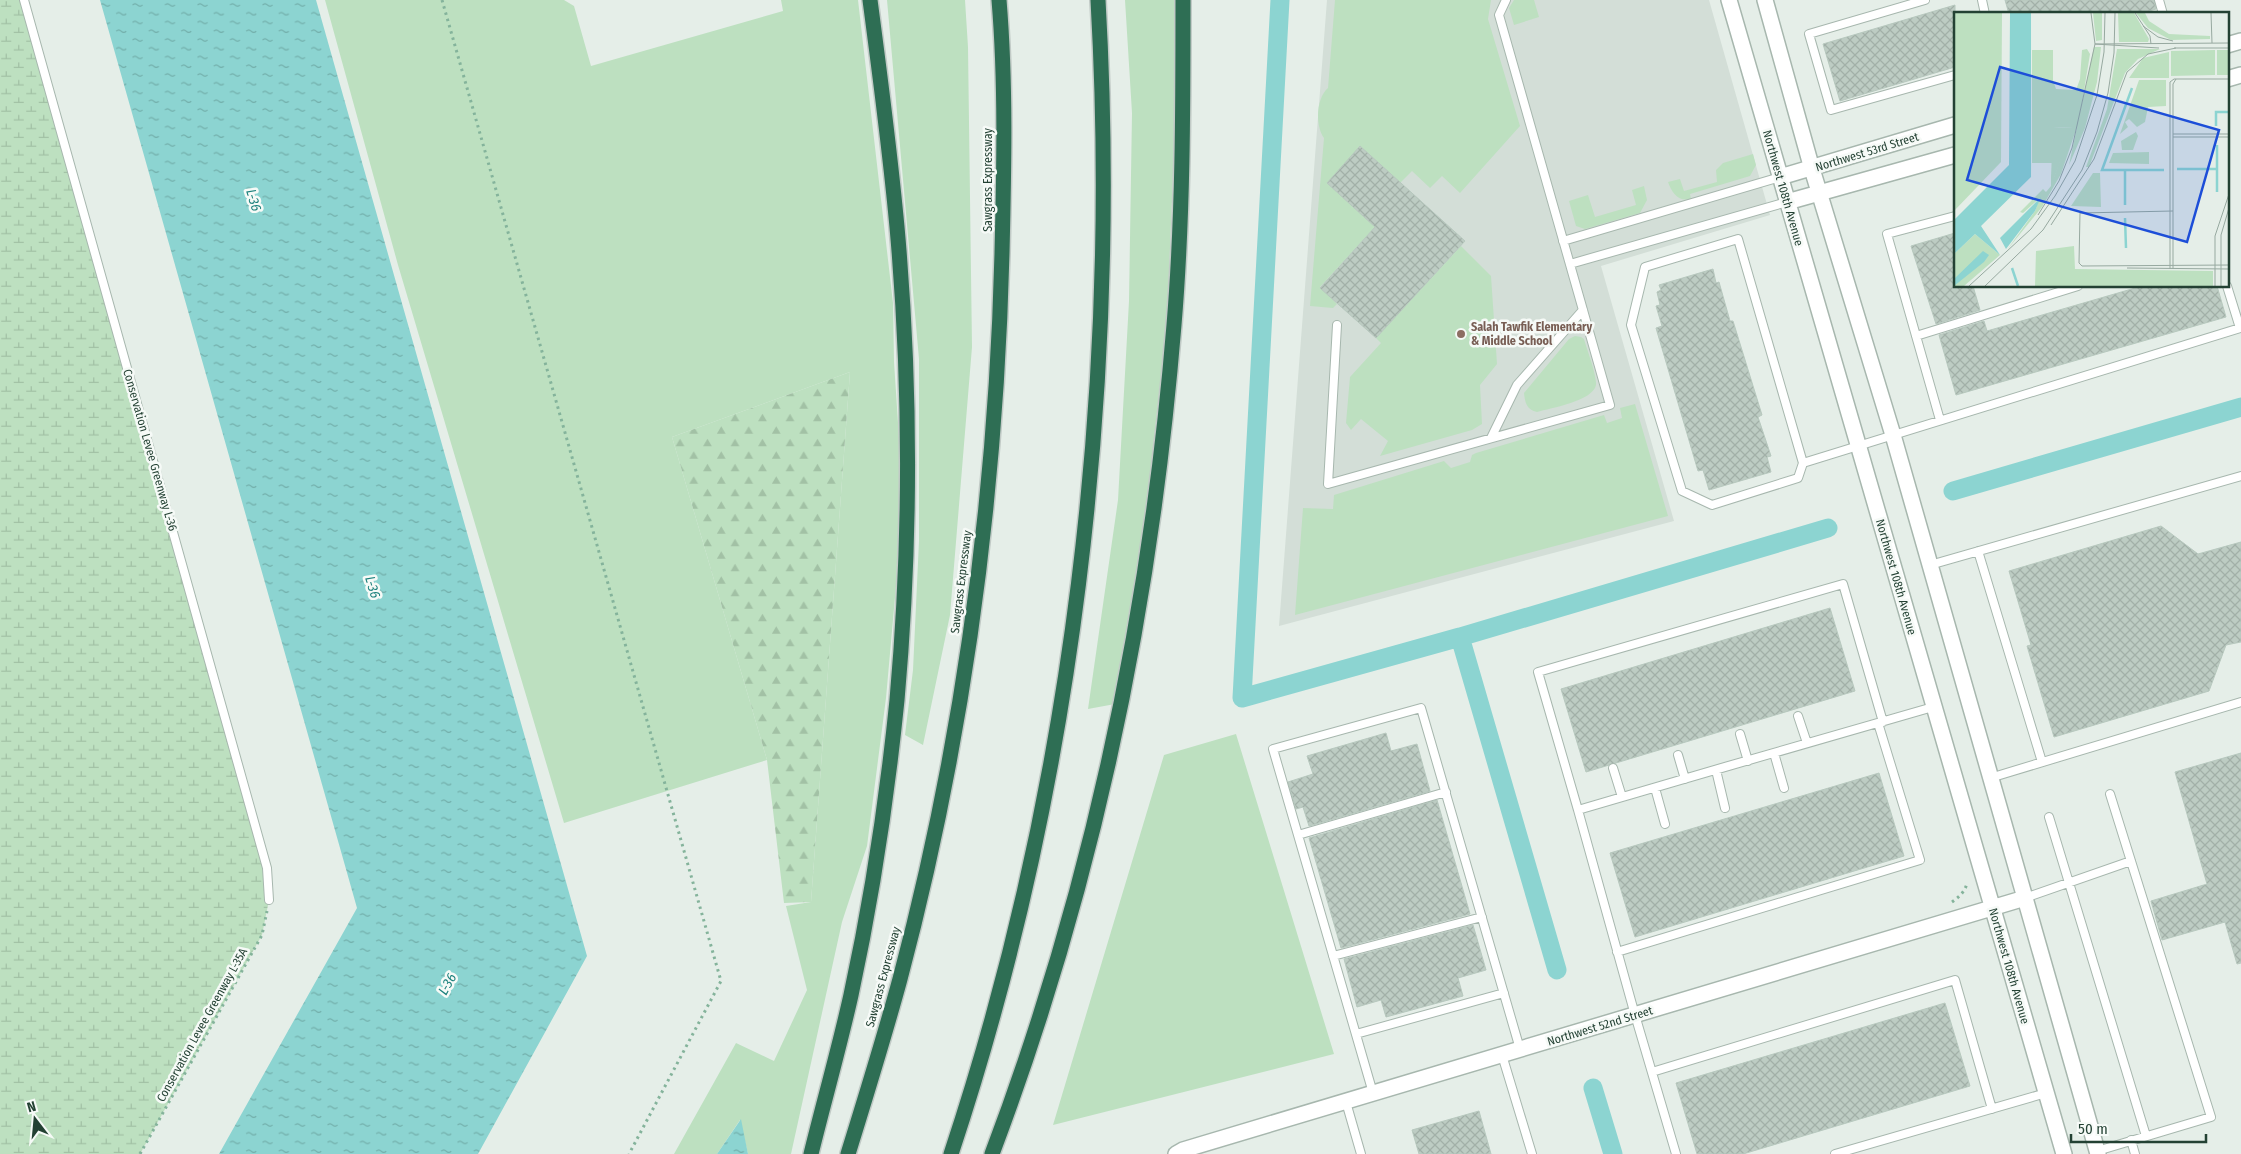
<svg xmlns="http://www.w3.org/2000/svg" width="2241" height="1154" viewBox="0 0 2241 1154" font-family="'Fira Sans Condensed',sans-serif">
  <style>
    .built { fill: #d3ded7 }
    .green { fill: #bde0c0 }
    .forest { fill: url(#forest-firs) }
    .wetland { fill: url(#wetland-marsh) }
    .water { fill: url(#water-ripples) }
    .lines { fill: none; stroke-linecap: round; stroke-linejoin: round }
    .canal { stroke: #8cd4d1; stroke-width: 19 }
    .building { fill: url(#building-cross-hatch); stroke: #b7c8be }
    .lane-casing { stroke: #a7b7ae; stroke-width: 10 }
    .street-casing { stroke: #a7b7ae; stroke-width: 18 }
    .highway-casing { stroke: #c1cac6; stroke-width: 18 }
    .path { stroke: #84b39b; stroke-width: 3; stroke-dasharray: 2.5 4; stroke-linecap: butt }
    .lane { stroke: #fff; stroke-width: 8 }
    .street { stroke: #fff; stroke-width: 15 }
    .highway { stroke: #2e6e54; stroke-width: 15 }
    .education-dot { fill: #8d6e63; stroke: #f6faf7; stroke-width: 2 }
    .labels { text-anchor: middle; stroke-width: 5; stroke-linejoin: round; paint-order: stroke }
    .street-label { font-size: 12px; fill: #234133; stroke: #f6faf7 }
    .education-label { font-size: 12px; font-weight: bold; fill: #785e54; stroke: #f6faf7; text-anchor: start }
    .water-label { font-size: 14px; font-style: italic; fill: #1b807c; stroke: #f6faf7 }
    .inset-river { fill: none; stroke: #8cd4d1; stroke-width: 2.5 }
    .inset-road { fill: none; stroke: #97a9a0; stroke-width: 1 }
    .view { fill: #1d4ed8; fill-opacity: 0.15; stroke: #1d4ed8; stroke-width: 2.5 }
    .inset-edge { fill: none; stroke: #234133; stroke-width: 2.5 }
  </style>
  <defs>
    <pattern id="forest-firs" width="22" height="20" patternUnits="userSpaceOnUse" patternTransform="scale(1.25)"><rect width="22" height="20" fill="#bde0c0"/><path d="M5 1l3.5 6h-7zM16 11l3.5 6h-7z" fill="#a2c1a5"/></pattern>
    <pattern id="wetland-marsh" width="20" height="14" patternUnits="userSpaceOnUse" patternTransform="scale(1.25)"><rect width="20" height="14" fill="#bde0c0"/><path d="M1 5h8M5 5V1M11 12h8M15 12V8" fill="none" stroke="#a2c1a5"/></pattern>
    <pattern id="water-ripples" width="26" height="14" patternUnits="userSpaceOnUse" patternTransform="scale(1.25)"><rect width="26" height="14" fill="#8cd4d1"/><path d="M2 4q2-2 4 0t4 0M15 11q2-2 4 0t4 0" fill="none" stroke="#72aeaa"/></pattern>
    <pattern id="building-cross-hatch" width="8" height="8" patternUnits="userSpaceOnUse" patternTransform="scale(1.25)"><rect width="8" height="8" fill="#bdccc3"/><path d="M0 0l8 8M0 8l8-8" fill="none" stroke="#a2b0a8"/></pattern>
  </defs>
  <rect width="100%" height="100%" fill="#e5eee8"/>
  <path class="built" d="M1327,0h382l61,215 -169,51 73,255 -395,105z"/>
  <path class="green" d="M325,0h239l10,6 17,60 192,-55 -2,-11h77l35,303 1,59 7,106 -5,118 -10,112 -19,148 -25,76 -51,232h-43l-8,-34 -23,34h-43l62,-111 38,18 33,-71 -21,-84 25,-4 39,-530 -178,65 95,323 -203,63 -166,-558z
    M887,0h78l3,47 4,300 -22,268 -27,130 -18,-10 8,-65 6,-129v-182z
    M1125,0h53l-3,127 -8,194 -24,218 -28,165 -27,5 30,-209 11,-199 3,-188z
    M1335,0h156l-3,19 32,107 -60,67 -18,-17 -12,12 -18,-17 -12,12 -40,-36 -33,36 48,44 -55,60 17,17 -4,4 -23,-2 14,-168c-9,-12 -8,-40 4,-50z
    M1514,0h20l5,17 -25,8 -5,-17z
    M1753,154l3,11 -6,11 -60,18 1,5c-13,3 -19,-6 -23,-17l12,-3 4,12 33,-9 -1,-12 7,-7z
    M1644,186l3,14 -7,13 -55,16 -9,-3 -7,-25 19,-6 7,22 41,-12 -4,-15z
    M1461,246l30,30 6,88 -17,21 2,39 -10,6 -92,26 8,-15 -27,-22 -10,11 -5,-7 4,-46 31,-34 -5,-5z
    M1575,336l6,1 3,2c3,11 13,36 12,46 -3,16 -45,23 -59,27 -10,-2 -12,-9 -13,-19l45,-54z
    M1635,404l33,112 -373,99 8,-107 30,1 1,-14 110,-34 7,7 19,-6 2,-7 4,-2 128,-38 3,8 15,-5 -2,-10z
    M1236,734l98,320 -281,71 111,-370z"/>
  <path class="forest" d="M850,372l-39,530 -27,1 -17,-143 -95,-323z"/>
  <path class="wetland" d="M0,0h24l243,868 2,32 -7,35 -122,219h-140z"/>
  <path class="water" d="M100,0h216l271,956 -109,198h-259l138,-246z
    M741,1119l7,35h-31z"/>
  <g class="lines">
    <path class="canal" d="M1280,0l-38,698 218,-61 97,333
      M1953,491l288,-84
      M1460,637l368,-109
      M1593,1088l20,66"/>
  </g>
  <path class="building" d="M2005,0h149l2,9 -18,5h-129z
    M1955,5v62l-115,34 -17,-57z
    M1360,146l105,95 -89,97 -56,-50 55,-61 -48,-44z
    M1955,233v53h18l7,24 -44,14 -25,-78z
    M1713,269l3,14 3,-1 11,39h3l29,94 -4,2 13,39 -4,1 4,15 -62,18 -6,-20 -5,1 -42,-143 6,-2 -6,-20 4,-1 -3,-13 4,-2 -2,-5z
    M2142,286h75l9,31 -270,78 -17,-60 45,-14 3,10z
    M2161,526l37,28 43,-12v100l-15,3 -17,46 -155,46 -27,-91 4,-1 -22,-74z
    M1830,608l25,83 -269,81 -25,-83z
    M1386,733l5,18 26,-7 13,47 -121,35 -6,-19 -7,2 -8,-27 25,-8 -6,-18z
    M2241,753v210l-4,1 -12,-42 -63,18 -11,-39 56,-17 -32,-112z
    M1879,773l25,83 -269,81 -25,-84z
    M1437,800l33,114 -129,34 -32,-110z
    M1473,925l13,45 -28,8 5,18 -77,21 -5,-17 -24,7 -13,-48z
    M1945,1003l25,83 -227,68h-46l-21,-71z
    M1479,1111l12,43h-72l-7,-24z"/>
  <g class="lines">
    <g class="lane-casing">
      <path id="lane" d="M24,0l243,868 2,32
        M1925,0l-116,34 22,76 124,-35
        M1982,0l3,14
        M2159,0l4,14
        M1738,239l65,224 -5,15 -86,27 -30,-14 -51,-166 14,-58z
        M1563,241l217,-64
        M1570,264l217,-62
        M1337,325l-9,159 282,-79 -111,-390 7,-15
        M1916,336l162,-50
        M1940,420l-53,-186 68,-18
        M1491,438l26,-53 66,-75
        M1803,463l437,-135 -13,-42
        M1978,551l64,211
        M1930,565l311,-89
        M1798,716l9,27
        M1883,722l-40,-138 -305,88 40,138c118,-35 237,-69 355,-103
        M1740,734l8,27
        M1774,753l10,35
        M1678,755l7,24
        M1613,768l9,29
        M1716,770l9,38
        M1990,778l251,-76
        M1655,788l10,36
        M1578,810l57,205 41,139
        M2049,817l97,319
        M1298,835l148,-43
        M2025,898l106,-37
        M1617,952l303,-92 -42,-137
        M1333,956l149,-39
        M1356,1034l148,-41
        M1502,1055l30,99
        M1652,1072l303,-92 37,129
        M1373,1093l-100,-344 148,-41 99,341
        M1346,1102l15,52
        M2131,1140l4,14
        M2097,1151l114,-34 -101,-323
        M1835,1154l211,-61"/>
    </g>
    <g class="street-casing">
      <path id="street" d="M1729,0l335,1154
        M1765,0l47,169 81,266 205,719
        M2227,45l14,-4
        M2227,79l14,-4
        M1780,177l175,-52
        M1787,202l168,-47
        M1176,1154l7,-4 842,-252"/>
    </g>
    <g class="highway-casing">
      <path id="highway" d="M811,1154c13,-53 28,-105 40,-159 21,-97 36,-196 46,-295 14,-157 14,-316 0,-473 -7,-76 -17,-152 -27,-227
        M848,1154c18,-58 36,-116 52,-175 63,-237 96,-481 102,-726 2,-84 4,-169 -3,-253
        M951,1154c122,-367 169,-769 147,-1154
        M992,1154c100,-265 159,-547 182,-829 9,-108 9,-217 9,-325"/>
    </g>
    <path class="path" d="M442,0l279,981 -92,173
      M1952,902c7,-5 14,-11 15,-20
      M140,1154l122,-219 5,-24"/>
    <use href="#lane" class="lane"/>
    <use href="#street" class="street"/>
    <use href="#highway" class="highway"/>
  </g>
  <circle class="education-dot" cx="1461" cy="334" r="5"/>
  <g class="labels">
    <g class="street-label">
      <text transform="translate(1867 152) rotate(-17)" y="4">Northwest 53rd Street</text>
      <text transform="translate(988 180) rotate(-90)" y="4">Sawgrass Expressway</text>
      <text transform="translate(1783 188) rotate(74)" y="4">Northwest 108th Avenue</text>
      <text transform="translate(150 450) rotate(74)" y="4">Conservation Levee Greenway L-36</text>
      <text transform="translate(1896 577) rotate(74)" y="4">Northwest 108th Avenue</text>
      <text transform="translate(961 582) rotate(-83)" y="4">Sawgrass Expressway</text>
      <text transform="translate(2009 966) rotate(74)" y="4">Northwest 108th Avenue</text>
      <text transform="translate(883 977) rotate(-75)" y="4">Sawgrass Expressway</text>
      <text transform="translate(202 1025) rotate(-61)" y="4">Conservation Levee Greenway L-35A</text>
      <text transform="translate(1600 1026) rotate(-17)" y="4">Northwest 52nd Street</text>
    </g>
    <g class="education-label">
      <text x="1471" y="331">Salah Tawfik Elementary<tspan x="1471" dy="14">&amp; Middle School</tspan></text>
    </g>
    <g class="water-label">
      <text transform="translate(254 200) rotate(73)" y="5">L-36</text>
      <text transform="translate(373 587) rotate(73)" y="5">L-36</text>
      <text transform="translate(447 984) rotate(-61)" y="5">L-36</text>
    </g>
  </g>
  <g transform="translate(1954 12)">
    <rect width="275" height="275" fill="#e5eee8"/>
    <path d="M139,1h9v27l-6,1zM164,1h16l15,26 -1,3h-29zM182,1h9l4,8 20,13 41,2v3l-39,1 -23,-12zM140,35h7l-4,35 -12,46 -16,37zM133,37l3,5 -11,67 -18,53 -19,33 -35,43 28,-39 5,-13 -17,15 -3,-1 23,-23 3,3 5,-6v-9h3l18,-50 -19,1 1,35h-22v-113h21v30l3,9 20,1 4,-11 2,-29zM163,37h43l-22,10 -13,14 -36,94h-3l21,-58zM261,38v25l-44,1v-25zM263,38h12v25h-12zM215,40v26h-40l14,-20zM185,68h27v26l-18,1 -3,15 -8,5 -8,-8 -4,3 3,5 -8,7zM182,120l2,4 -5,14h-11l-1,-9zM195,140v12l-40,-1 4,-10zM139,161h7l1,34 -30,-1zM21,222l25,21 -36,31h-10v-32zM120,234l1,23 138,2v15h-178l1,-35z" fill="#bde0c0"/>
    <path d="M119,115l-19,51 -3,-1 2,-49z" fill="#bde0c0"/>
    <path d="M0,1h48l-1,149 -47,49z" fill="#bde0c0"/>
    <path d="M56,1h21v164l-50,49 19,29 -25,-21 -21,20v-34l55,-55zM87,185l-6,14 -29,38 -6,-11zM29,239l6,4 -5,7 -30,24v-7z" fill="#8cd4d1"/>
    <path class="inset-river" d="M262,114v-14h13M263,133v47M223,157h40M171,158h39M171,193v-35h-23l30,-82M171,206l1,30M58,256l6,18"/>
    <path class="inset-road" d="M137,1l4,31M181,1l15,23 1,8M257,1l1,30M189,14l15,11 15,4M141,32l64,4M141,32l134,-1M220,36h55M219,122h56M219,125h56M219,199l-93,2 -1,50 3,3 147,-1M84,203l21,-34 13,-33 23,-104M97,213l43,-66 33,-87 21,-18 28,-6M173,256l102,1M216,257v-187l4,-3h55M219,257v-185l3,-5M15,274l62,-57 24,-33 20,-35 22,-66 7,-43 1,-39M31,274l58,-56 39,-60 15,-38 11,-39 6,-40 1,-40M261,274v-50l14,-42M267,274v-51l8,-27"/>
    <path class="view" d="M46,55l219,63 -32,112 -220,-62z"/>
    <rect width="275" height="275" class="inset-edge"/>
  </g>
  <g transform="translate(35 1119) rotate(344)" stroke="#f6faf7" stroke-width="4" paint-order="stroke">
  <path d="M0-4L9 19L0 12L-9 19Z" fill="#234133"/>
  <text y="-8" font-size="14" font-weight="bold" text-anchor="middle" fill="#234133">N</text>
  </g>
  <path d="M2071 1134v8h135v-8" fill="none" stroke="#234133" stroke-width="2.5"/>
  <text x="2078" y="1134" font-size="15" fill="#234133" stroke="#f6faf7" stroke-width="4" paint-order="stroke">50 m</text>
</svg>
